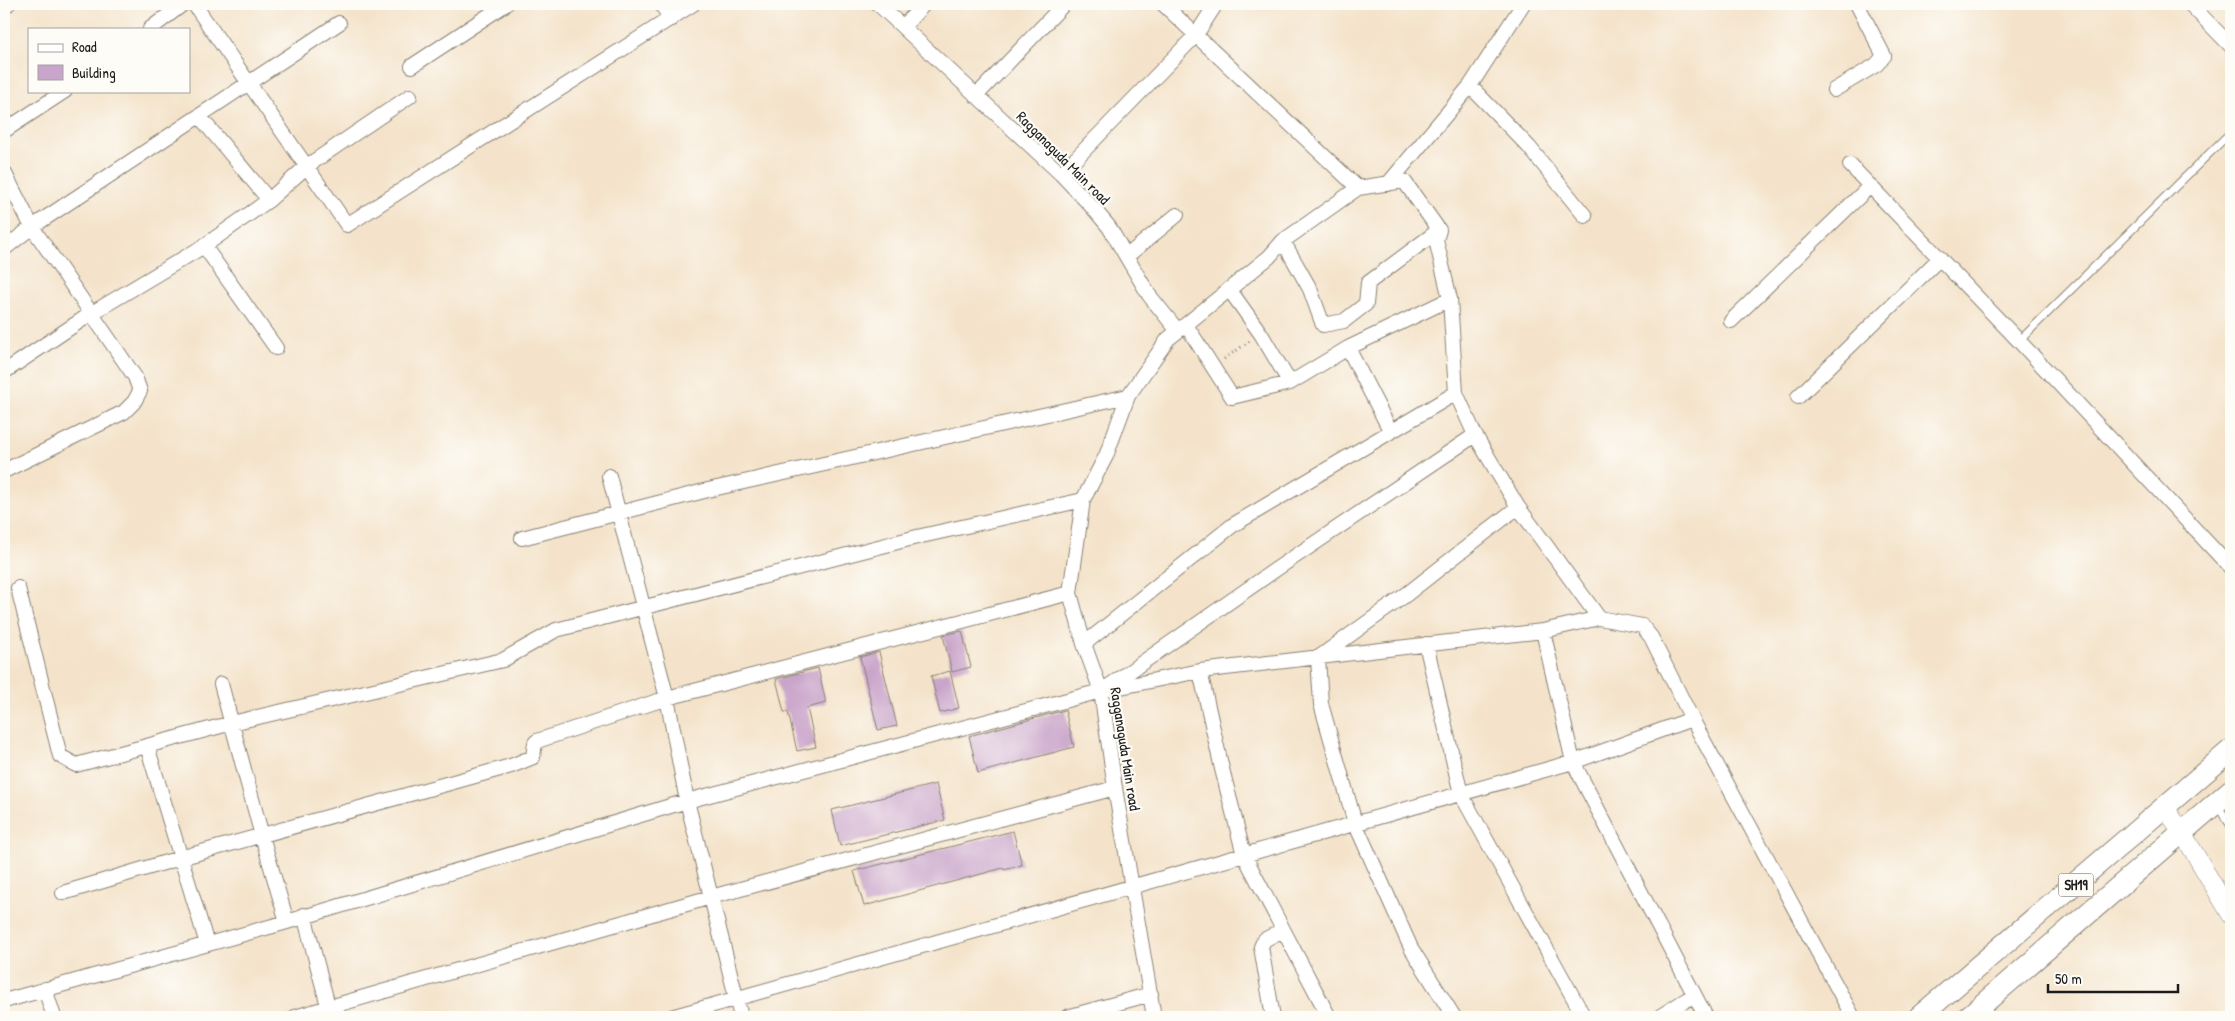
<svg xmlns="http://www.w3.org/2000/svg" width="2235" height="1021" viewBox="0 0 2235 1021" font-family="'Patrick Hand',sans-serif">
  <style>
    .building { fill: #caa5cb }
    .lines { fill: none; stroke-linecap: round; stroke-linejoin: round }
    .service-casing { stroke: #888073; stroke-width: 9 }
    .minor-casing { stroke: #888073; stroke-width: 16 }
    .tertiary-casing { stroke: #888073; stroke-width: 19 }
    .primary-casing { stroke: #888073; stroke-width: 23 }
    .path { stroke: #888073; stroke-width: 3; stroke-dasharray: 1 4; stroke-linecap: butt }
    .service { stroke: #fff; stroke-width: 7 }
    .minor { stroke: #fff; stroke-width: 14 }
    .tertiary { stroke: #fff; stroke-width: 18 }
    .primary { stroke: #fff; stroke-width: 21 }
    .labels { text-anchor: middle; stroke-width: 4.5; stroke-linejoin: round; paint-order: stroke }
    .shield { fill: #fdfcf7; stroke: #605f5e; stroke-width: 1 }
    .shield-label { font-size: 14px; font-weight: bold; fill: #1c1c1c }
    .street-label { font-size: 15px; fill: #1c1c1c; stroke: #fdfcf7 }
  </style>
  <rect width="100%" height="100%" fill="#fdfcf7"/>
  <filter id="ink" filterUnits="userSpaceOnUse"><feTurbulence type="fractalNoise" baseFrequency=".02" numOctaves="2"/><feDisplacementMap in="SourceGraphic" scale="10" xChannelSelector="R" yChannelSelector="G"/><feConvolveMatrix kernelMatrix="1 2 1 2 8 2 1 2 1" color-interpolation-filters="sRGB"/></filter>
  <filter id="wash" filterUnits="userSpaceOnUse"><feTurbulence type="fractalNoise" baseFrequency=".0096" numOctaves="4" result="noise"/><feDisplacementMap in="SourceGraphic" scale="20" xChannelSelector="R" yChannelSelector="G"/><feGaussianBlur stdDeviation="1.12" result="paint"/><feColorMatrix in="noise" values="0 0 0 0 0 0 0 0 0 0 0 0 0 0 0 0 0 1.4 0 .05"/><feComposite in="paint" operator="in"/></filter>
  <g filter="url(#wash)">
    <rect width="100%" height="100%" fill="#f4e3ca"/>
    <g id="blocks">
      <path class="building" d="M962,631l9,36 -19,5 -9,-37z
        M879,652l18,74 -19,4 -18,-73z
        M818,668l8,35 -19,5 9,39 -19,4 -9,-39h-4l-8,-33z
        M950,671l9,37 -19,5 -9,-37z
        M1065,710l9,37 -96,26 -9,-37z
        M936,784l9,36 -105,26 -8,-36z
        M1013,831l9,34 -18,5 -1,-2 -139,38 -10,-35z"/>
    </g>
  </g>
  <g filter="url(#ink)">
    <use href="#blocks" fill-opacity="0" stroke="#888073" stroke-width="1"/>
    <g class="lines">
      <g class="service-casing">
        <path id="service" d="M2019,341l212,-209
          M2217,805l14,21"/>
      </g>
      <g class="minor-casing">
        <path id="minor" d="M194,4l153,221 346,-221
          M661,4l10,15
          M878,4l183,170 32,34 16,19 40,68 29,36 -10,8 -40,57 -22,60 -23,44 -13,93 14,51 17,47 14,97 39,229
          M1163,4l195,184
          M2190,4l41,42
          M4,7l4,-3
          M903,27l21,-23
          M150,29l33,-25
          M412,66l94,-62
          M1470,86l59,61 56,69
          M1834,90l42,-25 8,-9 -27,-52
          M976,96l88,-92
          M200,117l69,83
          M4,131l61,-40
          M1850,165l169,176 212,227
          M4,172l28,55 103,150 5,14 -6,11 -10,10 -120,59
          M1061,174l135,-139 20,-31
          M1388,184l82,-98 53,-82
          M1283,241l27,48 13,36 21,-4 22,-17 2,-21 71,-53
          M204,246l72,102
          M4,249l28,-22 307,-204
          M1127,256l50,-41
          M1229,289l32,45 29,49
          M1731,321l139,-135
          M1186,325l46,72 58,-14 58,-35 42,82
          M1178,331l91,-74 14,-16 75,-53 46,-7 35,49 -3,10 14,59 6,94 19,42 43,72 81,111
          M1348,348l102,-49
          M4,372l88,-59 112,-67 65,-46 38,-34 103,-70
          M1798,397l142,-139
          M609,476l58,222 20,103 54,216
          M522,538l186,-48 420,-94
          M18,588l42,168 16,9 156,-42 271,-63 53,-30 361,-93 166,-37
          M1543,631l30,131 133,255
          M1084,644l149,-119 223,-132
          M1426,644l35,150 123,223
          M1200,671l22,98 22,86 85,162
          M221,684l41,152 25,86
          M1106,688l169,-118 200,-135
          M147,746l60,198
          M63,893l117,-35 331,-92 22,-9 2,-14 2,-2 130,-43 403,-105
          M304,915l27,102
          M45,989l9,28
          M4,1001l283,-79 400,-121 414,-110 99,-20 343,-40 56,-13 43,8 9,11 41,82 161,298
          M295,1017l416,-120 404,-109
          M671,1017l902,-255 119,-43
          M1067,1017l84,-23
          M1273,1017l-12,-70 3,-7 19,-10
          M1454,1017l-43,-69 -56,-125 -34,-119 -3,-46 89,-64 111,-87
          M1659,1017l35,-22"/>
      </g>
      <g class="tertiary-casing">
        <path id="tertiary" d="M2166,809l16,23 49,83"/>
      </g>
      <g class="primary-casing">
        <path id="primary" d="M1919,1017l312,-267
          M1968,1017l263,-227"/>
      </g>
      <path class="path" d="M1224,359l26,-18"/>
      <use href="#service" class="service"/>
      <use href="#minor" class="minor"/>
      <use href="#tertiary" class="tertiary"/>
      <use href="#primary" class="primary"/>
    </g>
  </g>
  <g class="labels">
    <rect class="shield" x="2058.5" y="873.5" width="35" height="23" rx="4"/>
    <g class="shield-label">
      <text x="2076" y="890">SH19</text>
    </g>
    <g class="street-label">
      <text transform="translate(1063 158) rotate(45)" y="5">Ragganaguda Main road</text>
      <text transform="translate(1125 749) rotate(81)" y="5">Ragganaguda Main road</text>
    </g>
  </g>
  <rect width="2235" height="1021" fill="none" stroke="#fdfcf7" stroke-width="20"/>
  <rect x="28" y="28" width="162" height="65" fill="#fdfcf7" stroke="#a3a29f"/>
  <rect x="38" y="44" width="25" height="8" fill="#ffffff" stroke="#a3a29f"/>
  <text x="72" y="52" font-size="15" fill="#1c1c1c">Road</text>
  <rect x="38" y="65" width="25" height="15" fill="#caa5cb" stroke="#a3a29f"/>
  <text x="72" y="78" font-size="15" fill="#1c1c1c">Building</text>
  <path d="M2048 984v8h130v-8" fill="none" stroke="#1c1c1c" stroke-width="2.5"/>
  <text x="2055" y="984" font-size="15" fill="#1c1c1c" stroke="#fdfcf7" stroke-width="4" paint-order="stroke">50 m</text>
</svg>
